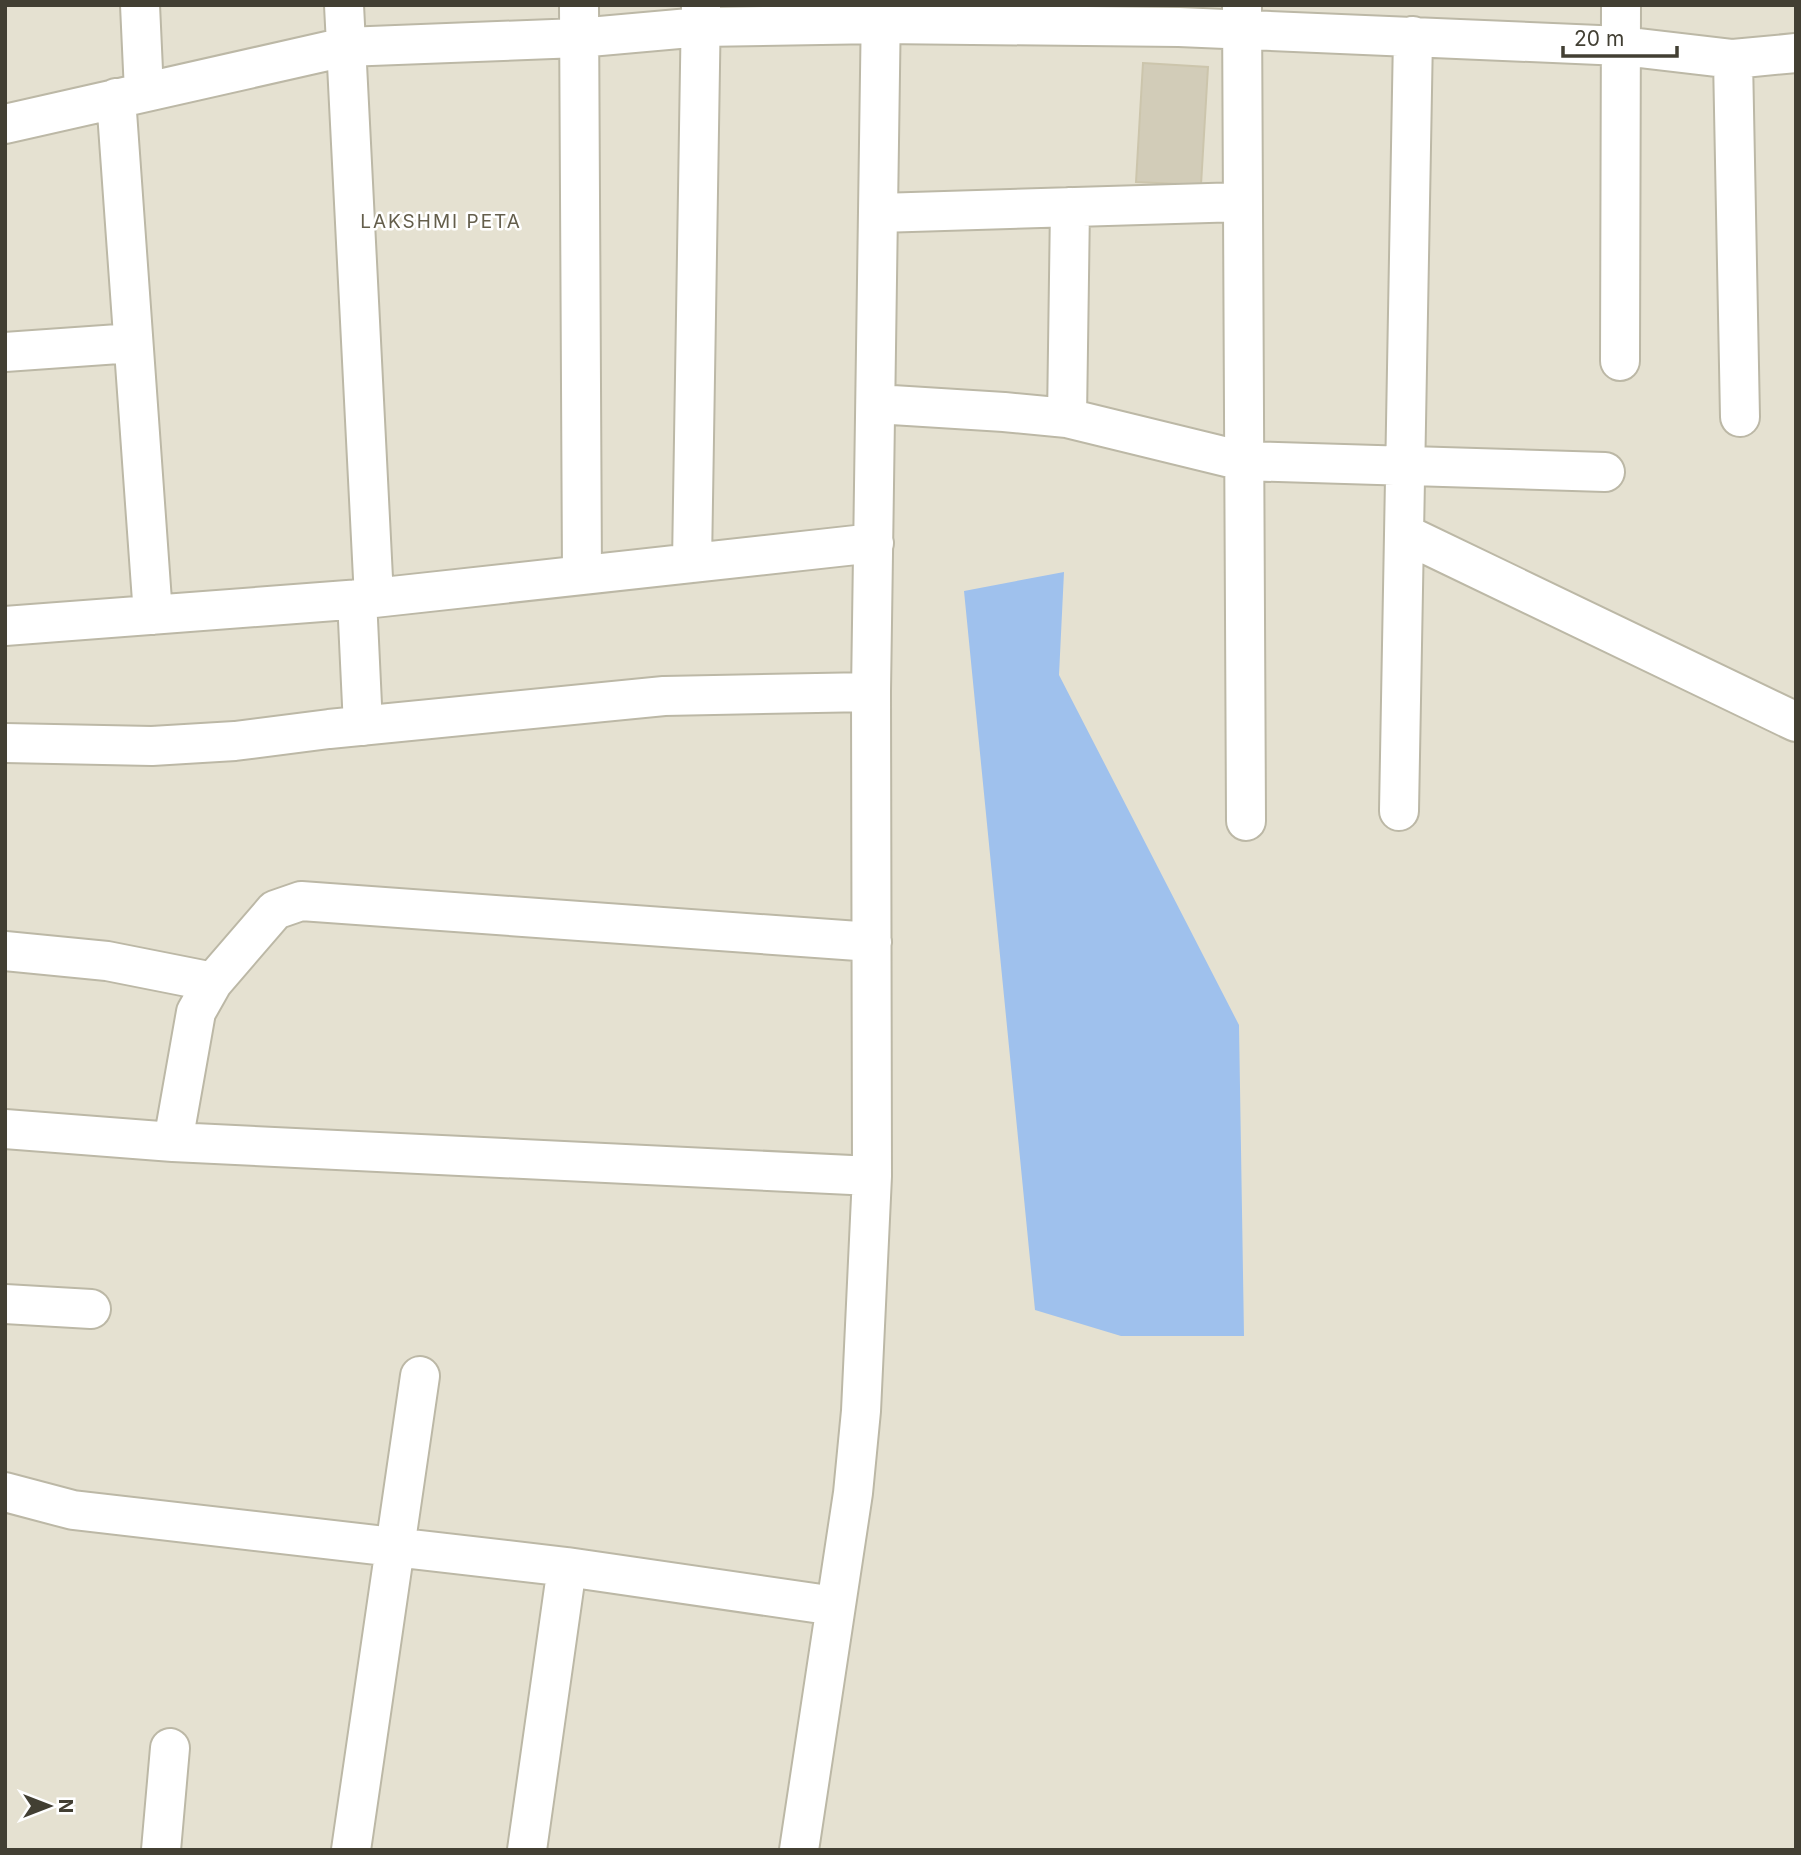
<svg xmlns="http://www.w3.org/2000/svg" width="1801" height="1855" viewBox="0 0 1801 1855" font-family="Inter,sans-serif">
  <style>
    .residential { fill: #e5e1d1 }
    .water { fill: #9fc1ed }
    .building { fill: #d2ccb8; stroke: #ccc5ac; stroke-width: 2 }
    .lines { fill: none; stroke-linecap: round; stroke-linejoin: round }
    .minor-casing { stroke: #bcb8a6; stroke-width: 42 }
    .minor { stroke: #fff; stroke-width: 38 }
    .labels { text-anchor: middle; stroke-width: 5; stroke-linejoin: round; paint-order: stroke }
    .neighbourhood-label { font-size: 19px; letter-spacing: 2px; fill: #645e4b; stroke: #fff }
  </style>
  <rect width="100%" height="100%" fill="#f1efe3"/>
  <path class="residential" d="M5,5h1791v1845h-1791z"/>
  <path class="water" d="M1064,572l-5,103 180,350 5,311h-123l-86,-26 -71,-719z"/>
  <path class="building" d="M1143,63l65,4 -7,118 -65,-3z"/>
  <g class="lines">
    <g class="minor-casing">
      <path id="minor" d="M140,5l4,87
        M344,5l30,593
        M579,5l3,570
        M1242,5l4,816
        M1733,59l7,358
        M116,98l37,517
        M5,124l340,-77 233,-9 123,-11 180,-3 298,3 443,19 111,13 63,-6
        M879,213l363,-11
        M5,352l128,-9
        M1620,361l1,-356
        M876,404l128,8 63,6 176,43 362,11
        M1067,418l3,-211
        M1405,534l391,188
        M692,563l9,-558
        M357,599l6,127
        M5,626l369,-28 500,-55
        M5,743l147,3 83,-5 94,-12 335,-33 207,-4
        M1399,811l14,-775
        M5,951l102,10 106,21
        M5,1129l168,13 699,34
        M173,1142l23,-130 17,-30 62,-72 26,-9 571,41
        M5,1304l86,5
        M5,1492l68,18 494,57 268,39
        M161,1850l9,-102
        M351,1850l69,-474
        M527,1850l40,-283
        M799,1850l54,-357 8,-82 11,-235 -1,-484 10,-687"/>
    </g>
    <use href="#minor" class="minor"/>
  </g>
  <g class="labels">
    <g class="neighbourhood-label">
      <text x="441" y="228">LAKSHMI PETA</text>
    </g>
  </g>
  <rect width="1801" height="1855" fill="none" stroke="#423f33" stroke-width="14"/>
  <g transform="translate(49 1806) rotate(90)" stroke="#ffffff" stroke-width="5" paint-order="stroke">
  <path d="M0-5L12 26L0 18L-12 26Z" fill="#423f33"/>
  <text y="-10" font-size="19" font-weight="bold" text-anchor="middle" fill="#423f33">N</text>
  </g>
  <path d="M1563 46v10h114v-10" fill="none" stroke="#423f33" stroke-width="3.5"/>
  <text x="1574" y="46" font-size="21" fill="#423f33" stroke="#ffffff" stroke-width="5" paint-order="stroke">20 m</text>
</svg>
